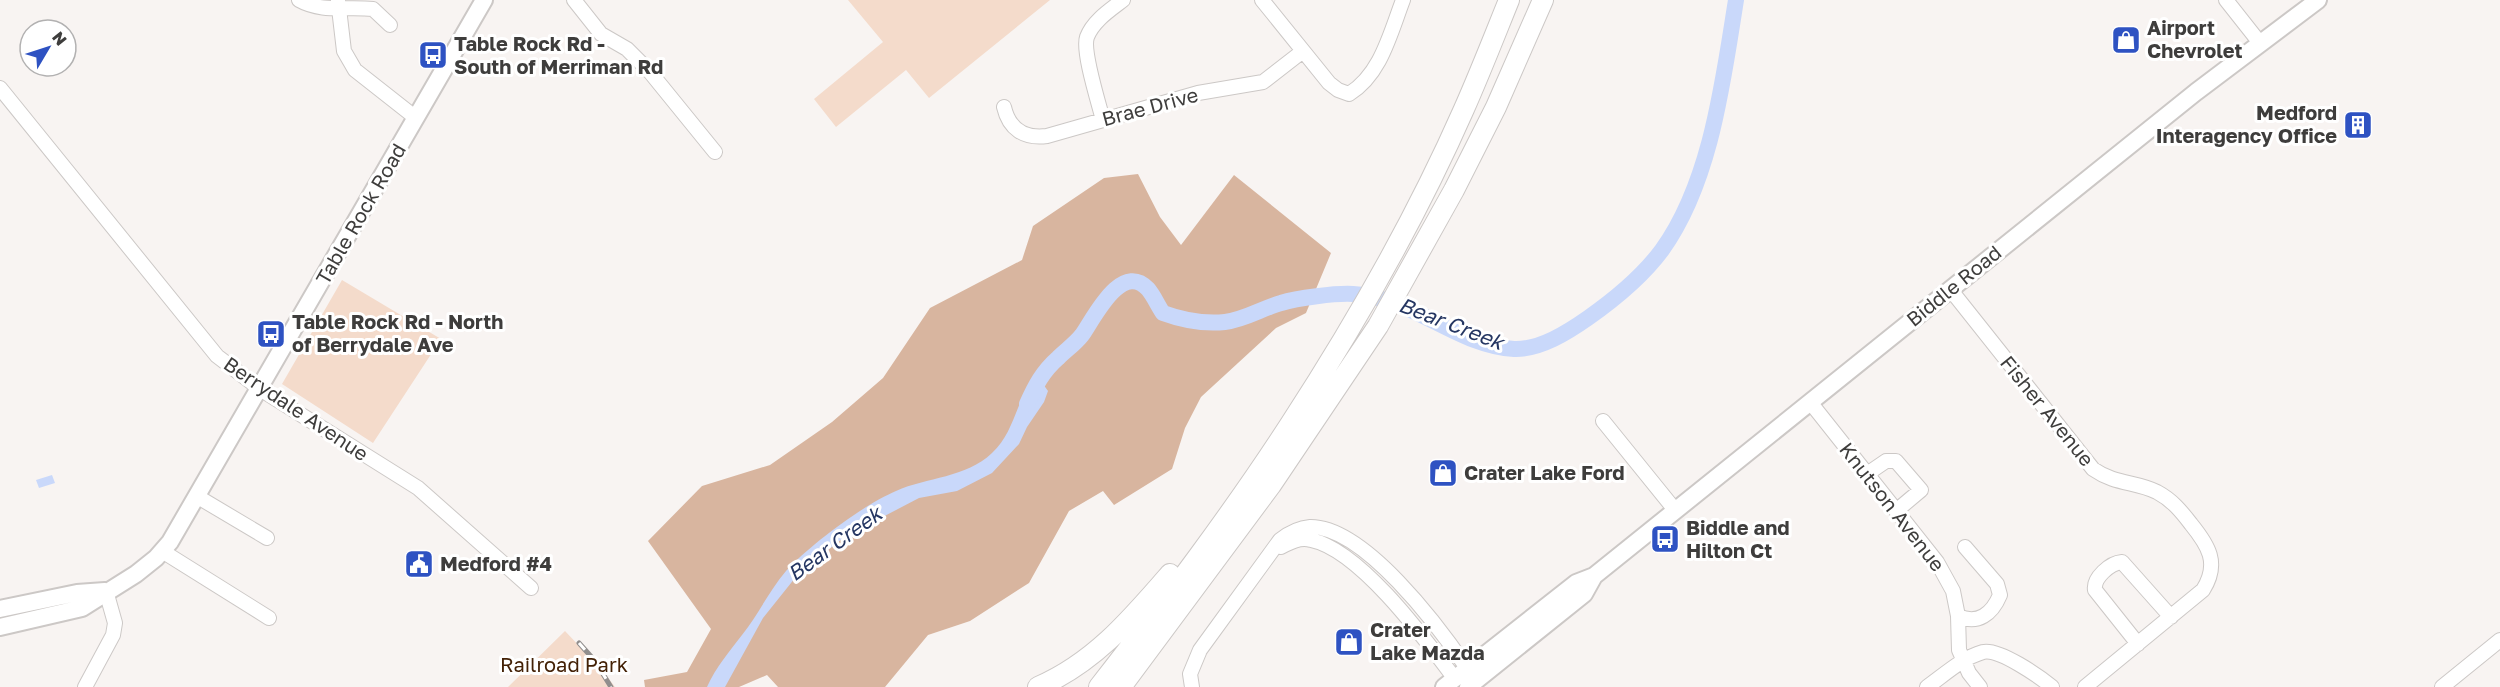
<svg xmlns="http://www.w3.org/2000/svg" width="2500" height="687" viewBox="0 0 2500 687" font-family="'Golos Text',sans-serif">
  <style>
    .green { fill: #f4dbcb }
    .forest { fill: #d8b59f }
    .water { fill: #c9d8fa }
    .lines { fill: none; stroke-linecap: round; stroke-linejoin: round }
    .river { stroke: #c9d8fa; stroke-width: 16 }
    .minor-casing { stroke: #ccc8c6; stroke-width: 16 }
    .major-casing { stroke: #ccc8c6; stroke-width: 20 }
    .highway-casing { stroke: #ccc8c6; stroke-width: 22 }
    .minor { stroke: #fff; stroke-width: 14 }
    .major { stroke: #fff; stroke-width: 16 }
    .highway { stroke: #fff; stroke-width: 20 }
    .rail-casing { stroke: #918e8d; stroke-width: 5 }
    .rail { stroke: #fff; stroke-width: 3; stroke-dasharray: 9; stroke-linecap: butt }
    .labels { text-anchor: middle; stroke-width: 6; stroke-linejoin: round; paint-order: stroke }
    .poi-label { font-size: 20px; font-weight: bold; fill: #3e3d3c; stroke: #fff; text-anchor: start }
    .street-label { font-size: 20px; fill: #3e3d3c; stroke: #fff }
    .park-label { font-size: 20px; fill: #432106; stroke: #fff }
    .water-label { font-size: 21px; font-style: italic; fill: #253662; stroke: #fff }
  </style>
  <rect width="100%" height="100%" fill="#f8f4f2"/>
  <path class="green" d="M848,0h202l-121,98 -23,-28 -70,57 -22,-28 69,-57z
    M342,280l99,59 -68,104 -91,-59z
    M565,631l38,40 12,16h-107z"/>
  <path class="forest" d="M1138,174l22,43 21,28 53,-70 97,78 -25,60 -30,15 -75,69 -16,31 -13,41 -58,36 -11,-14 -34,20 -40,72 -59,38 -42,14 -43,52h-107l-11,-12 -28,12h-94l-1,-7 43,-8 24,-43 -63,-88 54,-55 68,-21 62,-43 51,-44 47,-70 92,-48 11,-34 71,-48z"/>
  <path class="water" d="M1032,382l11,2 5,7 -4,11 -17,25 -8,17 -27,29 -35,18 -38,7 -44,23 -28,14 -48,38 -36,45 -38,69h-18c9,-20 22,-35 35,-52 16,-20 27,-44 44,-64 24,-26 77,-66 110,-80 31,-14 70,-13 96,-38 22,-20 23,-49 40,-71z
    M52,475l3,8 -16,5 -3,-8z"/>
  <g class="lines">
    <path class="river" d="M1027,404c8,-18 16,-33 31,-46 8,-8 17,-14 24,-23 11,-15 39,-75 66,-46 6,7 10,17 15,24 19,7 41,11 62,9 19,-2 38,-14 56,-19 16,-5 55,-10 72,-9 60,3 104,52 161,55 26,1 54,-17 74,-31 27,-19 54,-41 74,-68 49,-68 61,-169 74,-250"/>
    <g class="minor-casing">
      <path id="minor" d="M299,0c23,13 48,6 74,9l17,16
        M338,0l6,51 11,19 61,48
        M574,0l27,34 26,15 23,23 65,80
        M1262,0l67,83 9,7 11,4c32,-20 41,-60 54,-94
        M2226,0l34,43
        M0,88l217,268 43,33 158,99 113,100
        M1004,107c5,22 20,32 43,29l151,-43 65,-11 40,-31
        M1103,120c-4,-16 -21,-69 -16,-83 6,-16 23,-27 36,-37
        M1950,289l143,180c23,16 42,12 64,23 15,8 24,19 34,32 17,21 29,39 12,66l-118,97
        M1810,402l127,160 16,29 5,25 1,34 10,23 11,14
        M1603,421l72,89
        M1867,474l19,-13h10l25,29 -25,21
        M198,497l69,41
        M1281,547c9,-5 19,-10 30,-7 49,10 114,99 144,139
        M162,551l107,67
        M1958,616c20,9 34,-2 42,-21l-3,-11 -32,-37
        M2138,644l-43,-54c-2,-12 15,-27 27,-28l49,55
        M85,687l28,-52 2,-12 -9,-32
        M1192,687l-2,-13 10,-24 80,-110c9,-7 18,-12 30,-13 54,-1 129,100 157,141
        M1927,687c17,-12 35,-29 56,-35 16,-4 57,25 69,35
        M2442,687l58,-47"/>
    </g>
    <g class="major-casing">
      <path id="major" d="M0,609l77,-16 28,-2
        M0,627l82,-19 54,-34 20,-16 14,-16 314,-542
        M1444,687l132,-104 18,-7 602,-484 122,-92
        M1468,687l116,-93 10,-18"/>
    </g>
    <g class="highway-casing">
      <path id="highway" d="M1038,687c56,-24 93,-68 132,-113
        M1099,687c67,-86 133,-173 192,-264 65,-100 125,-205 173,-314 16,-36 30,-72 45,-109
        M1121,687l150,-202 107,-159 76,-136 42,-83 47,-107"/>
    </g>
    <use href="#minor" class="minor"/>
    <use href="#major" class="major"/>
    <use href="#highway" class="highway"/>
    <g class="rail-casing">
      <path id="rail" d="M579,643l16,18 16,26"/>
    </g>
    <use href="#rail" class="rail"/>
  </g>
  <defs>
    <g id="shop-square" transform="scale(1.5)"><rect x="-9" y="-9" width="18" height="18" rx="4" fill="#2e52c2" stroke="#fff"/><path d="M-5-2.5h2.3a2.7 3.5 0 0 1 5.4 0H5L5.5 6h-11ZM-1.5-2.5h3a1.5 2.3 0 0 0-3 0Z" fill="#fff"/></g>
    <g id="bus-square" transform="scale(1.5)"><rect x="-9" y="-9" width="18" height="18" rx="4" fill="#2e52c2" stroke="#fff"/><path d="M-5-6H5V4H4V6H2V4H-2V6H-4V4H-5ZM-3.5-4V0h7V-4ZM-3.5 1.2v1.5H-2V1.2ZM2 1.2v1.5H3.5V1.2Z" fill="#fff"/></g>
    <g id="building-square" transform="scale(1.5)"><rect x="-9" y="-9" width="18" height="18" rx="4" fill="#2e52c2" stroke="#fff"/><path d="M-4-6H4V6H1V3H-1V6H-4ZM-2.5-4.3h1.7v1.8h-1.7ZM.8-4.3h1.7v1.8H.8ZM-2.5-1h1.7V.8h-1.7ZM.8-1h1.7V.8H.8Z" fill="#fff"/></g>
    <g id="civic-square" transform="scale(1.5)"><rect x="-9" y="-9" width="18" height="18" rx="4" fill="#2e52c2" stroke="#fff"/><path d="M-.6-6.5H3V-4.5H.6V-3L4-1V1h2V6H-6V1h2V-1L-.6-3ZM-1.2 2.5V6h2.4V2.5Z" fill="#fff"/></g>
  </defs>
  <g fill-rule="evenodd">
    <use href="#shop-square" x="2126" y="40"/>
    <use href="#bus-square" x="433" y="55"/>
    <use href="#building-square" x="2358" y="125"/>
    <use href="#bus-square" x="271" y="334"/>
    <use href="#shop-square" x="1443" y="473"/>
    <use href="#bus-square" x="1665" y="539"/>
    <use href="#civic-square" x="419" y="564"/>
    <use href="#shop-square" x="1349" y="642"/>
  </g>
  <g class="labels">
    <g class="poi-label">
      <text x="2147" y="35">Airport<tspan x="2147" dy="23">Chevrolet</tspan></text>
      <text x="454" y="51">Table Rock Rd -<tspan x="454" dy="23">South of Merriman Rd</tspan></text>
      <text x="2337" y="120" text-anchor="end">Medford<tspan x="2337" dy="23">Interagency Office</tspan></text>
      <text x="292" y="329">Table Rock Rd - North<tspan x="292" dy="23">of Berrydale Ave</tspan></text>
      <text x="1464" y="480">Crater Lake Ford</text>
      <text x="1686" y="535">Biddle and<tspan x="1686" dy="23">Hilton Ct</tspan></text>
      <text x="440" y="571">Medford #4</text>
      <text x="1370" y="637">Crater<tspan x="1370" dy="23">Lake Mazda</tspan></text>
    </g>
    <g class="street-label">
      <text transform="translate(1150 107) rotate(-15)" y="7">Brae Drive</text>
      <text transform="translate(361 214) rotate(-60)" y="7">Table Rock Road</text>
      <text transform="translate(1954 286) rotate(-39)" y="7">Biddle Road</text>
      <text transform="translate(296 409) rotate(34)" y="7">Berrydale Avenue</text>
      <text transform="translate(2047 411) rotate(51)" y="7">Fisher Avenue</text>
      <text transform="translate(1892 507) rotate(52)" y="7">Knutson Avenue</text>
    </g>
    <g class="park-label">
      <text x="564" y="672">Railroad Park</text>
    </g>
    <g class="water-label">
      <text transform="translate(1451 324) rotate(21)" y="7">Bear Creek</text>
      <text transform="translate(835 544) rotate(-36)" y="7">Bear Creek</text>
    </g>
  </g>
  <g transform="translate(48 48) rotate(51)"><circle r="28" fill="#ffffff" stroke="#b2b1b1" stroke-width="1.5"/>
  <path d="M0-4.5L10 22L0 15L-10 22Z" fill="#2e52c2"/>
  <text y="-9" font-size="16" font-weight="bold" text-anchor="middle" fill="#3e3d3c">N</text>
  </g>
</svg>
